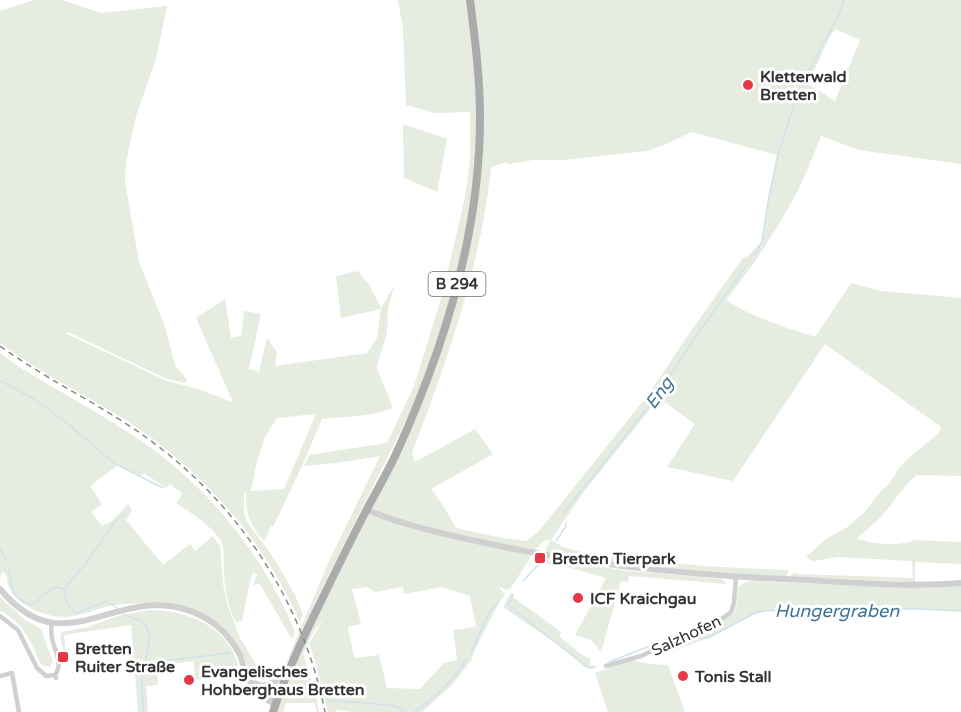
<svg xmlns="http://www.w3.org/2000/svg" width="961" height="712" viewBox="0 0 961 712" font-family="'Varela Round',sans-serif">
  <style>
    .green { fill: #e6ecdf; fill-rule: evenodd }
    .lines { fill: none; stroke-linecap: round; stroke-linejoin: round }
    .stream { stroke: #cfe2ee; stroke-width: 1.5 }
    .minor { stroke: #d0d0d0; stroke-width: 4.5 }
    .tertiary { stroke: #d0d0d0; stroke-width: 6 }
    .primary { stroke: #ababab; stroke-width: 8 }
    .rail { stroke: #888; stroke-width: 1.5; stroke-dasharray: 6 4.5; stroke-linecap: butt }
    .poi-dot { fill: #e63946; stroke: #fff; stroke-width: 2 }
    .labels { text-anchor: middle; stroke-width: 6; stroke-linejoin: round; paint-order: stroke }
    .shield { fill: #fff; stroke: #707070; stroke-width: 1.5 }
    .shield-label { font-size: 15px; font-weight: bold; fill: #333 }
    .poi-label { font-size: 16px; font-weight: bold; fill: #333; stroke: #fff; text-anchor: start }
    .street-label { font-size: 16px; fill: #333; stroke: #fff }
    .water-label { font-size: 18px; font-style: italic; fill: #3f7597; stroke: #fff }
  </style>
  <rect width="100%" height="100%" fill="#fff"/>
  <path class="green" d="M34,0h28l39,13 66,-7 -11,53 -20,57 -10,46 -1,19 14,81 26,65 10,38 12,15 -1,3 -19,-4 -99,-47 -1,2 100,47 28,7 38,14 -37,-84 29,-19 6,39 10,-2 3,-25 17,3 -12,55 10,3 8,-34 10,14 -2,14 92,-13 10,-15 4,-29 -40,9 -5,-42 22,-5 11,14 12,23 13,-22 -6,22 -1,25 -10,32v4l14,33 1,6c-16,8 -51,9 -70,11l-20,47 -29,61 -2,-1 -6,14h-2c-14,-17 -17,-25 -17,-47h-2c0,8 -1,15 1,23 4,12 14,21 21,31 12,17 30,47 37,67l-3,8c-33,-75 -85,-137 -151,-186 -34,-25 -73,-44 -109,-66v-2l-2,1 -38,-26v-332zM316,414l-32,75 -33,2 5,-26 9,-28 12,-19z
    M398,0h563v164l-102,-14 -38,-14c-8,20 -16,41 -26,60 -20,37 -43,71 -69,104 28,18 58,27 89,37l36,-54 31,8 79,7v178l-44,-1c-13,10 -21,24 -31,36 -8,10 -18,18 -28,26l-1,2c19,5 40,8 58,1l46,2v22l-46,-2v20l-123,-5 -2,-1 5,-4 2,2 116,4 -1,-17 -74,-4 -25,4 -7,-4 20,-18 20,-11 18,-15 17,-22 8,-7 10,-16 11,-11 29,-24 2,-6 -116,-83 -92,137 -66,-14 28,-43 -36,-26 -77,96 -31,46c18,13 45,14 66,17 57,8 113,11 171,13v4l-3,3 -113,-6 -124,-18 -3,-3 5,-9 -5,-1 -10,10 -24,38 -5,2 -5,-3 -1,2 5,5 -9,14 -23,46 -1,5 -20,26 -30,27h-70l-16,-2v2h-8l-13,-51 -6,-17 15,-26 -10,13 -11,22 13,42 3,17h-2l-2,-9h-29l-3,9h-10l2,-8 71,-148 47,-88 32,-85 -97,193 -38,81 -13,21 -5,4 -2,-8 9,-2 7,-9 44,-104 50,-103 -44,7 -32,3 5,-11 78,-12 27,-57 27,-87 21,-88 5,-27 3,-25v-47l-35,1 -29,-8 -3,-76zM835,29l25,11 -25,61 -27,-17 19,-42zM692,132l85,23 -8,41 -7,45 -14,15 -5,2 -57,80 -35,53 -112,140 -12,10 -25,-3 -46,-10 -12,-21 -13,-18 62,-35 -18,-25 -60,33 -3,-9c35,-92 69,-187 79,-286l15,-5 3,2 24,-4h31l83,-9 19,-7zM368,587l7,5 28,-5 1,7 38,-7 28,9 6,31 -23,3 4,30 -13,3 -24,26 -33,-1 -8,-33 -25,3 -6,-31 13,-3 -9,-35z
    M403,124l44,15 -10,53 -33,-14z
    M0,353l19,14c41,25 83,47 122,74 68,46 123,115 154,191l-3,7 -33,-56 -6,3 4,-12 -4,-2 -3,9 -8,40 -6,1c-8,-14 -11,-34 -12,-50 -1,-9 1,-20 -2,-29 -6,-14 -33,-32 -46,-40l7,-9 -13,-10 -4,4 -22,-15 -5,4 -21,-12 -28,21 12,18 -11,8 11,14 9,-4 17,-18 4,6 -6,10 37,45 27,-21 5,7 18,-15 7,10 3,38 5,22 12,32 17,28v4l-3,3 -4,-1c-4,-10 -8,-21 -14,-30 -28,-41 -76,-42 -121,-37 -16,2 -32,11 -49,12 -22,1 -60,-15 -59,-41l-4,-5 -3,6z
    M542,558l87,13 92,8 7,5 -99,-8 -1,6 -7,-1 -20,71 -10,-12 -16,-5 31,-57 -32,-9 -37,-7v-2z
    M751,581l115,5 95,-1v26l-39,-2h-107l-50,2 -10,2 -47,25 -40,15 -10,-3 76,-37 3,-10 1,-16 6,-4z
    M511,593l3,1 -1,3 49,36 -3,3 23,19 8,4v6l7,1 -1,1 -3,2 -7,-1 -29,-24 -53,-36v-3z
    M0,597l25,23 16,9 8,23 4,9 -3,6 -5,-1 -4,-2c-10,-22 -18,-42 -41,-53z
    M148,610c38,-1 83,17 91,59 2,8 5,16 2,23l-6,2 -3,-19 -36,5 -3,-19 -36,5 1,19 -12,1 2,26h-10l-7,-87 -67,10 2,20c-3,-7 -8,-16 -4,-23l26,-5 29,-11z
    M632,660l18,4 18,1 17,47h-77l-13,-39z"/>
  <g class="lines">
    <path class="stream" d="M806,77l33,-63 5,-14
      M755,255l7,-14 7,-45 9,-41 22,-69
      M0,381l33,17 35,26 46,39 49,25
      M563,514l94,-118 35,-54 55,-77
      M556,541l10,-15v-4
      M0,548l5,11
      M9,571l4,20 5,7 8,5 6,1 6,-3 3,-5 14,-9 9,2c1,11 3,17 12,24l31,-12 11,8
      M523,581l16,-17
      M64,589l22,-26 30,-43 9,-6
      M513,595l-5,10 78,61 4,2 4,-1
      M124,614c6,5 15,4 21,10 10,14 -2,39 -3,55 -1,11 1,22 2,33
      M683,639l25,-1 47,-25 10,-2 50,-2h107l39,2
      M471,653c7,-14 16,-42 27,-51
      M609,662l46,-18
      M145,666l26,-6 59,-7
      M329,701l28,1 38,4 10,6
      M414,712c21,-13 39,-32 52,-52"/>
    <path class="minor" d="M0,616l18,14 19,38 9,8 9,-1
      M52,623c-1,5 -1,10 0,15 2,12 12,25 3,37l1,3
      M606,666l35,-10 82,-38 8,-6 3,-9 2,-26
      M0,676l12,-3 7,39"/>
    <path class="tertiary" d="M367,510c36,15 76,24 114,32 107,24 215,34 325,38 52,3 104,7 155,3
      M0,589c63,76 111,-1 184,20 25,7 44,23 56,46 2,5 3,11 5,17 6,17 14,25 30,32
      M250,682c12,3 22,8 25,21
      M261,686c12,-1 17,-7 26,-15"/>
    <path class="primary" d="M273,712c9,-29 22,-56 35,-84 19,-39 38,-79 58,-117 10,-19 21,-38 30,-57 48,-105 84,-220 84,-336 0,-40 -5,-79 -10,-118"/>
    <path class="rail" d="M0,346c47,34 100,58 147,92 92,66 156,164 178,274"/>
  </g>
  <g class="poi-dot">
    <circle cx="748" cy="85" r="6"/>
    <rect x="534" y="552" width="12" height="12" rx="3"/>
    <circle cx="578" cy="598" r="6"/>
    <rect x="57" y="651" width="12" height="12" rx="3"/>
    <circle cx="683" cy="676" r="6"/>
    <circle cx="189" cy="680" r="6"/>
  </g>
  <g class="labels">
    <rect class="shield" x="428.5" y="272" width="57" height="24" rx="4.5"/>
    <g class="shield-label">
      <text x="457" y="289">B 294</text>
    </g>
    <g class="poi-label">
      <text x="760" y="82">Kletterwald<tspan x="760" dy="18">Bretten</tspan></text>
      <text x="552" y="564">Bretten Tierpark</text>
      <text x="590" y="604">ICF Kraichgau</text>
      <text x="75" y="654">Bretten<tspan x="75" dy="18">Ruiter Straße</tspan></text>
      <text x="201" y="677">Evangelisches<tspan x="201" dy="18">Hohberghaus Bretten</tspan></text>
      <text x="695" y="682">Tonis Stall</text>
    </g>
    <g class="street-label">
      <text transform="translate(686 635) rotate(-25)" y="6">Salzhofen</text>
    </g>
    <g class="water-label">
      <text transform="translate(659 393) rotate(-54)" y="6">Eng</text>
      <text x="837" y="617">Hungergraben</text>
    </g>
  </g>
</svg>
